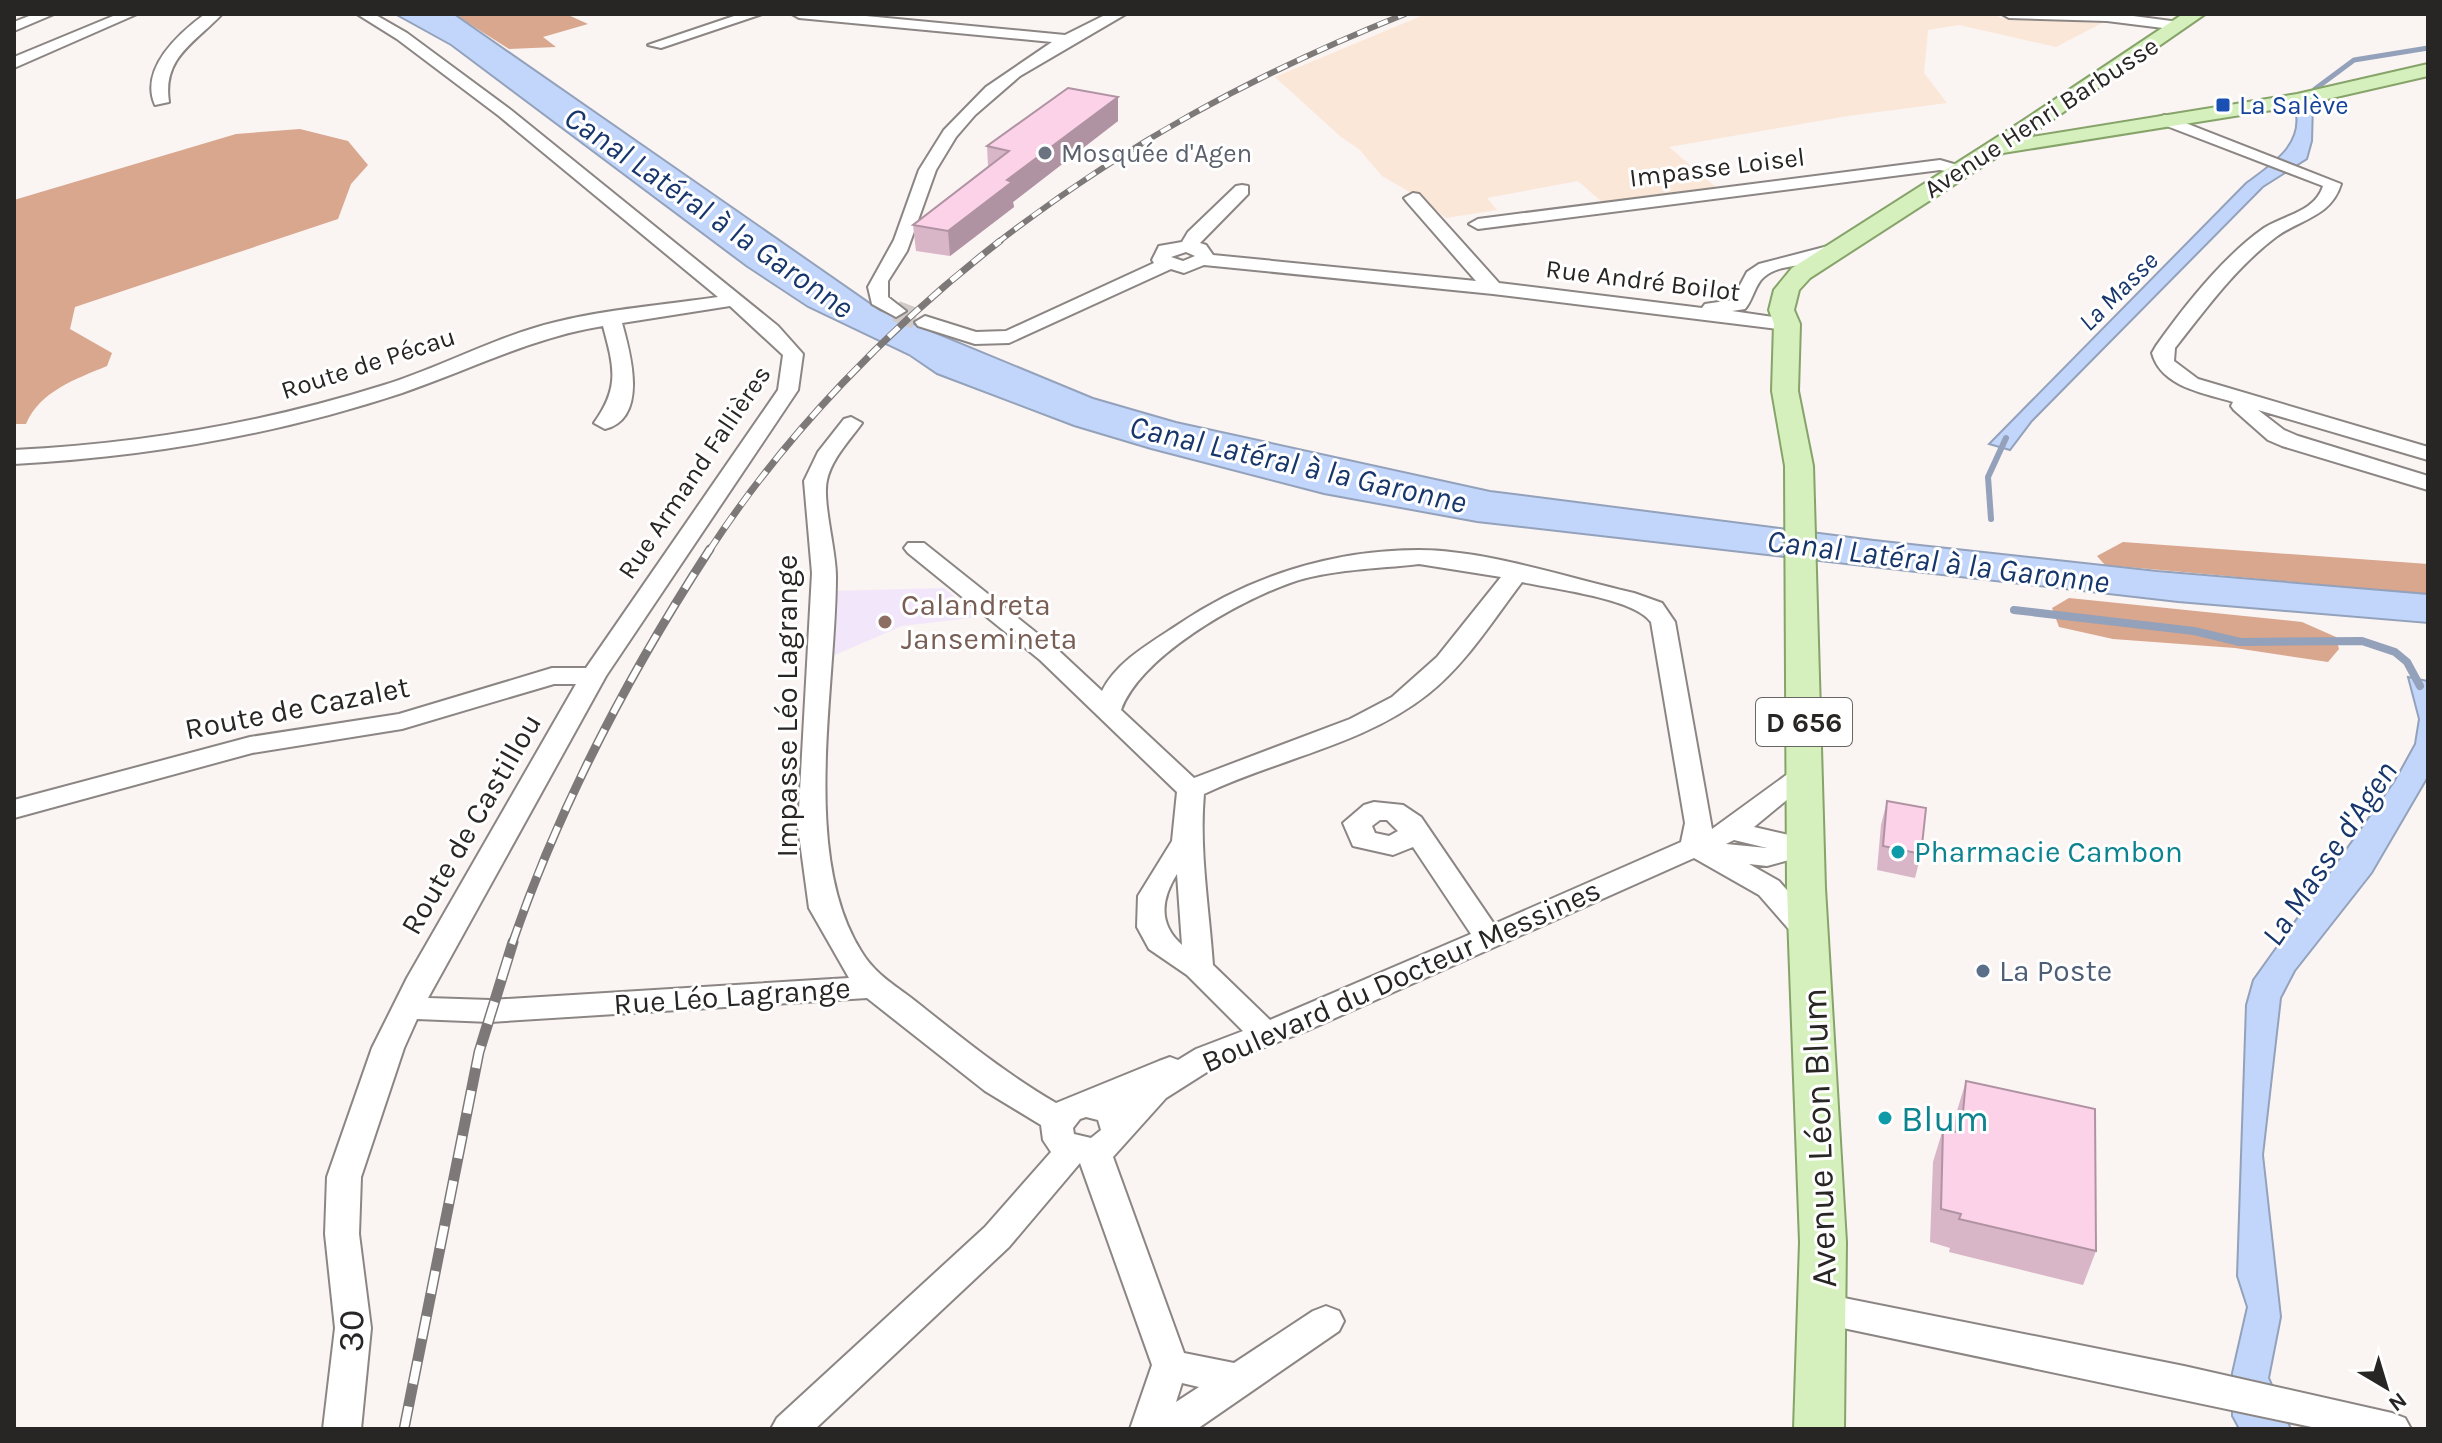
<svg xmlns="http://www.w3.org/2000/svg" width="2442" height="1443" viewBox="0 0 2442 1443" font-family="Karla,sans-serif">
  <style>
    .industrial { fill: #fbe7d8 }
    .education { fill: #f2e6fb }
    .forest { fill: #d9a68e }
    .water { fill: #c1d6fa; stroke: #93a1ba; stroke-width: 2 }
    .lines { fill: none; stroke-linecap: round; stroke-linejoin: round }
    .stream-far2 { stroke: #93a1ba; stroke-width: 5 }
    .stream-far1 { stroke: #93a1ba; stroke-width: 6 }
    .stream { stroke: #93a1ba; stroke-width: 8 }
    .minor-tunnel { stroke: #d0cbc9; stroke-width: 21; stroke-dasharray: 21 10; stroke-linecap: butt }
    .minor-casing { stroke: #8b8683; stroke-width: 4 }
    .major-casing { stroke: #86a36a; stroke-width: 4 }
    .minor { fill: #fff; fill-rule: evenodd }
    .major { fill: #d5f0bc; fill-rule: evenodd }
    .rail-far3-casing { stroke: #7d7978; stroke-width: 6 }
    .rail-far2-casing { stroke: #7d7978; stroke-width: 7 }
    .rail-far1-casing { stroke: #7d7978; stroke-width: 9 }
    .rail-casing { stroke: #7d7978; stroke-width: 11 }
    .rail-far3 { stroke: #fff; stroke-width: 4; stroke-dasharray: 11; stroke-linecap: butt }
    .rail-far2 { stroke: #fff; stroke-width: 5; stroke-dasharray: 14; stroke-linecap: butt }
    .rail-far1 { stroke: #fff; stroke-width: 6; stroke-dasharray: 18; stroke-linecap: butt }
    .rail { stroke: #fff; stroke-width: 8; stroke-dasharray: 23; stroke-linecap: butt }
    .wall { fill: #d9b5c8 }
    .shaded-wall { fill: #b093a2 }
    .building { fill: #fcd2e8; stroke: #b093a2; stroke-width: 2 }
    .transit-dot { fill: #1a4fb4; stroke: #fff; stroke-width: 3 }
    .worship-dot { fill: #6b7280; stroke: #fff; stroke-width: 3 }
    .education-dot { fill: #8d6e63; stroke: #fff; stroke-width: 3 }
    .culture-dot { fill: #0f9aa8; stroke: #fff; stroke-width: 3 }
    .service-dot { fill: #5c6f8a; stroke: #fff; stroke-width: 3 }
    .labels { text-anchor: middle; stroke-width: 6; stroke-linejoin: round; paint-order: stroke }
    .far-transit-label { font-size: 26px; fill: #164399; stroke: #fff; text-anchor: start }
    .far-street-label { font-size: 26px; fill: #282625; stroke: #fff }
    .far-worship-label { font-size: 26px; fill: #5b616d; stroke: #fff; text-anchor: start }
    .far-water-label { font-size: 26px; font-style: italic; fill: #17366b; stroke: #fff }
    .shield { fill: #fff; stroke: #686766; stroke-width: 2 }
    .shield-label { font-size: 28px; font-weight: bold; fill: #282625 }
    .education-label { font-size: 30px; fill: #785e54; stroke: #fff; text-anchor: start }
    .street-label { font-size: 30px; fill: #282625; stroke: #fff }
    .culture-label { font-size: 30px; fill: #0d838f; stroke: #fff; text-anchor: start }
    .service-label { font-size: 30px; fill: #4e5e75; stroke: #fff; text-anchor: start }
    .water-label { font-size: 32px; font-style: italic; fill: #17366b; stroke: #fff }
    .near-culture-label { font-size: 36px; fill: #0d838f; stroke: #fff; text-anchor: start }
    .near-street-label { font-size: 36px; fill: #282625; stroke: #fff }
  </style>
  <rect width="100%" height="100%" fill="#faf4f2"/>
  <path class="industrial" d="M1426,14h566l9,4 101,5 -46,24 -97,-22 -31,5 -4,43 23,30 -99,13 -179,31 48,41 -114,15 -25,-22 -91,17 10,12 -51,8 -24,-19 -40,-23 -23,-27 -18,-12 -66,-60z"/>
  <path class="education" d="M944,588l34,29 -76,9 -74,32 3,-67z"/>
  <path class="forest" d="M454,14h112l22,10 -45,13 13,10 -47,2z
    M300,129l48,12 20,24 -17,19 -13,35 -263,88 -5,22 42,24 -5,13c-31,13 -67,25 -81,58h-12v-224l222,-66z
    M2123,542l305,22v30l-323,-29 -8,-9z
    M2069,598l233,24 34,15 3,12 -11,13 -93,-14 -122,-9 -54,-12 -7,-19z"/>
  <path class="water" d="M395,14h59l426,296 213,88 83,24 314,69 384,49 283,31 271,23v29l-250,-21 -701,-80 -153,-28 -173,-45 -77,-23 -137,-52 -28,-19 -101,-48 -62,-41 -295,-221z
    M2313,104l-1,37 -5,18 -44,28 -231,234 -22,29 -21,-6 257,-261c25,-19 58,-38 49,-74z
    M2408,677l20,4v96l-56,96 -77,98 -14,27 -18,157 18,162 -12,61 22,51h-52l-7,-13v-43l15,-66 -10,-31 9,-271 7,-25 141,-198 21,-38 4,-25z"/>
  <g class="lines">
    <path class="stream-far2" d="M2315,89l39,-29 74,-12"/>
    <path class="stream-far1" d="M1991,519l-3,-42 18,-39"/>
    <path class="stream" d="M2014,610l180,21 46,11 122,-1 33,11 12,10 13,24"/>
    <path class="minor-tunnel" d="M896,311l29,11"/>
    <g class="minor-casing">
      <path id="minor" d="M34,14h20l-40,17v-9z
        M118,14h19l-123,54v-11z
        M205,14h17c-26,28 -60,43 -53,88l-14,3c-16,-36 24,-72 50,-91z
        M357,14h17l33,19 104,77 267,216 25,28 -5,36 -192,286 -178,322 62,2 359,-22 -40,-70 -11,-81 14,-254 -8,-92 14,-29 26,-33 7,-2 11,6c-12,17 -30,35 -35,57 -5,21 9,70 9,96 0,112 -36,278 25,375 15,25 36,35 58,53 44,35 87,70 137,99l103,-42 11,-4 8,3 18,-11 47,-18 -56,-56 -38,-26 -12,-22 1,-31 34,-55 5,-49 -137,-132 -132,-107 -4,-5 4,-5h16l134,107 44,41c15,-30 50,-49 77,-67 71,-48 154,-74 240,-74 66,0 150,28 215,43l28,10 13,19 37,207 84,-61h18l4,6 -64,53 61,14 4,6 -4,6 -48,13 -18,-2 30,17 41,47 5,7 -5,7 -10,3 -10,-3 -41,-47 -65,-37 -388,173 -88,34 -52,33 -53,59 71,196 50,10 79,-52 13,-5 13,5 5,10 -5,10 -142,98h-67l22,-64 -72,-202 -71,84 -194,182h-44l6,-11 208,-191 66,-75 -8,-12 -2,-15 -56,-34 -118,-93 -377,24 -73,-3 -13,29 -43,129 -2,57 12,94 -10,101h-38l12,-101 -10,-94 2,-57 45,-129 35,-70 169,-294h-22l-152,45 -150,24 -238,65v-18l236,-63 149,-23 153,-46h34l192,-278 5,-35 -53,-49 -108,17c8,29 27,95 -17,106l-11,-6c26,-36 20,-56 9,-97 -70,11 -134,44 -201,67 -127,42 -255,64 -388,71v-14c127,-6 249,-27 370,-65 58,-18 113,-49 172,-63 52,-13 109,-17 162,-25l-219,-181 -102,-77zM1419,564l82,13 -64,80 -45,40 -42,22 -156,59 -73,-68c20,-54 116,-108 169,-127 40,-14 87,-14 129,-19zM1522,582c31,7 112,16 129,40l34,201 -4,19 -187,82 -73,-107 -18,-12 -29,-3 -10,3 -21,18 10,23 40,9 20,-8 58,87 -201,86 -57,-55c-4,-58 -14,-114 -9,-171 73,-35 160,-49 224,-100 38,-30 65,-74 94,-112zM1380,820h7l11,11 -9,5 -14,-3 -3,-7zM1734,840l33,8 -41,-4zM1177,874l5,71c-24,-21 -21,-46 -5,-71zM1086,1117l12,3 3,10 -10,8 -17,-4 -1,-6 7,-9zM1182,1383l17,4 -23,15z
        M740,14h22l-101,34 -13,-3z
        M792,14h53l220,21 42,-21h19l-106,62 -45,39 -19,22 -20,33 -29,81 -19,30v16l18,14 -10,6 -24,-13 -4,-17 26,-47 25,-70 25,-40 42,-43 66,-45 -253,-24z
        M2002,14h116l61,8 7,4 -7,4 -72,-9 -98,-3z
        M2165,115l176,69c-10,33 -41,35 -65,53 -40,30 -71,73 -101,111l-1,13 24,18 230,68v13l-170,-50 26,20 14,6 130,40v14l-146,-44 -14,-6 -34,-30 -3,-4 2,-4c-29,-9 -72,-15 -81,-49l4,-7c29,-41 67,-89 108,-118 20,-13 51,-16 59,-42l-164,-63v-6z
        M1940,160l31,9 -9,5 -22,-4 -462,59 -9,-5 9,-5z
        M1242,185l6,1v8l-48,49 6,2 7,10 263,26 -69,-79 -3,-4 9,-5 6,1 80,89 203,25 3,-4 27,-4 15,-28 12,-8 73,-19 9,6c-19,20 -56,8 -77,26 -9,7 -11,23 -19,32l-13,2 62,9 3,4 -3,4 -7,2 -294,-36 -289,-29 -20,8 -13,-4 -162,74 -34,1 -57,-18 -3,-4 10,-6 51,16 30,-1 148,-68 -2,-3 7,-14 23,-4 6,-10 48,-46zM1186,252l9,4 -12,5 -12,-4z
        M1824,1294l360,72 208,47 13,5 6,11h-90l-497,-105 -13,-5 -5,-10 5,-10z"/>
    </g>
    <g class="major-casing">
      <path id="major" d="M2183,14h22l-179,124 271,-44 131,-30v12l-131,30 -294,47 -193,125 -11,12 -5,20 6,14 -2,67 15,75 12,422 21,354 -2,187h-50l6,-187 -13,-354 -2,-422 -13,-75 2,-67 -5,-14 5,-20 18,-22 229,-146z"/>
    </g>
    <use href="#minor" class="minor"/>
    <use href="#major" class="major"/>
    <g class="rail-far3-casing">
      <path id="rail-far3" d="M997,243c128,-99 258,-169 408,-229"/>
    </g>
    <g class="rail-far2-casing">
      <path id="rail-far2" d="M709,551c77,-118 180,-224 291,-310"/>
    </g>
    <g class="rail-far1-casing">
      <path id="rail-far1" d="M512,944c48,-140 118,-272 198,-395"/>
    </g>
    <g class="rail-casing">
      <path id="rail" d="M404,1429l75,-377 34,-110"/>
    </g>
    <use href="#rail-far3" class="rail-far3"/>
    <use href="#rail-far2" class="rail-far2"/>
    <use href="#rail-far1" class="rail-far1"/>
    <use href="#rail" class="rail"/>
  </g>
  <path class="wall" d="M1118,97v24l-105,81 1,5 -64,49 -34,-5 -3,-26 75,-59 -1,-20z
    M1887,801l34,53 -6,24 -38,-8 4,-45z
    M1966,1081l130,170 -13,34 -134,-33 1,-4 -20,-6 3,-80 10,-33 11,3 2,-18z"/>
  <path class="shaded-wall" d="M1118,97v24l-105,81 1,5 -64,49 -2,-25 59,-51z"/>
  <path class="building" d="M1068,88l50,9 -111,83 5,2 -64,49 -35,-6 96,-74 -22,-5z
    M1887,801l39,7 -5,46 -38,-8z
    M1966,1081l129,28 1,142 -137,-32 2,-5 -20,-5 2,-80 18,4z"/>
  <rect class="transit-dot" x="2215" y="97" width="16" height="16" rx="4"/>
  <circle class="worship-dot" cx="1045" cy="153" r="8"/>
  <circle class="education-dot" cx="885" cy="622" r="8"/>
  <g class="culture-dot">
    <circle cx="1898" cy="852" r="8"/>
    <circle cx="1885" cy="1118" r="8"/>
  </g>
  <circle class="service-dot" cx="1983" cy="971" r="8"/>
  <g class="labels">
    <g class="far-transit-label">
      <text x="2239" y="114">La Salève</text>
    </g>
    <g class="far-street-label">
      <text transform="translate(2041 117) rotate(-33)" y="9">Avenue Henri Barbusse</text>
      <text transform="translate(1717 167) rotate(-7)" y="9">Impasse Loisel</text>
      <text transform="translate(1643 280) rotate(7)" y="9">Rue André Boilot</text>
      <text transform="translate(368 363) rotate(-18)" y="9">Route de Pécau</text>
      <text transform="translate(694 472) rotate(-56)" y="9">Rue Armand Fallières</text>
    </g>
    <g class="far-worship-label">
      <text x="1061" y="162">Mosquée d'Agen</text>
    </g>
    <g class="far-water-label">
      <text transform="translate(2118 291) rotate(-45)" y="9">La Masse</text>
    </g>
    <rect class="shield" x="1756" y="698" width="96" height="48" rx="6"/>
    <g class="shield-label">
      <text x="1804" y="732">D 656</text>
    </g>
    <g class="education-label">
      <text x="901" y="615">Calandreta<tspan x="901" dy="34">Jansemineta</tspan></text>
    </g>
    <g class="street-label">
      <text transform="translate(787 706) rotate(-90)" y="10">Impasse Léo Lagrange</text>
      <text transform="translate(297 708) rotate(-11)" y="10">Route de Cazalet</text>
      <text transform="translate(471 824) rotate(-60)" y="10">Route de Castillou</text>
      <text transform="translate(1401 976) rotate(-24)" y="10">Boulevard du Docteur Messines</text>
      <text transform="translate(732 996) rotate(-4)" y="10">Rue Léo Lagrange</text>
    </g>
    <g class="culture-label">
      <text x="1914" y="862">Pharmacie Cambon</text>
    </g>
    <g class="service-label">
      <text x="1999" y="981">La Poste</text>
    </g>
    <g class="water-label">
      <text transform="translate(709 212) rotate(35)" y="11">Canal Latéral à la Garonne</text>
      <text transform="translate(1298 464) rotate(13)" y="11">Canal Latéral à la Garonne</text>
      <text transform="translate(1938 561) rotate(7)" y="11">Canal Latéral à la Garonne</text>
      <text transform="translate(2329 853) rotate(-56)" y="11">La Masse d'Agen</text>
    </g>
    <g class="near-culture-label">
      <text x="1901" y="1131">Blum</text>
    </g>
    <g class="near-street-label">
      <text transform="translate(1818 1138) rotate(-92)" y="13">Avenue Léon Blum</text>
      <text transform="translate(350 1331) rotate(-89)" y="13">30</text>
    </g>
  </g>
  <rect width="2442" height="1443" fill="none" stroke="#282625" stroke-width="32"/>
  <g transform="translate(2386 1387) rotate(142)" stroke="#ffffff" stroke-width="6" paint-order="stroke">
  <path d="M0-6L14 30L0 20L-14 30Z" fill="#282625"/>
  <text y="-12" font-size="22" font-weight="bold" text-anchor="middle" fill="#282625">N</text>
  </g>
</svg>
